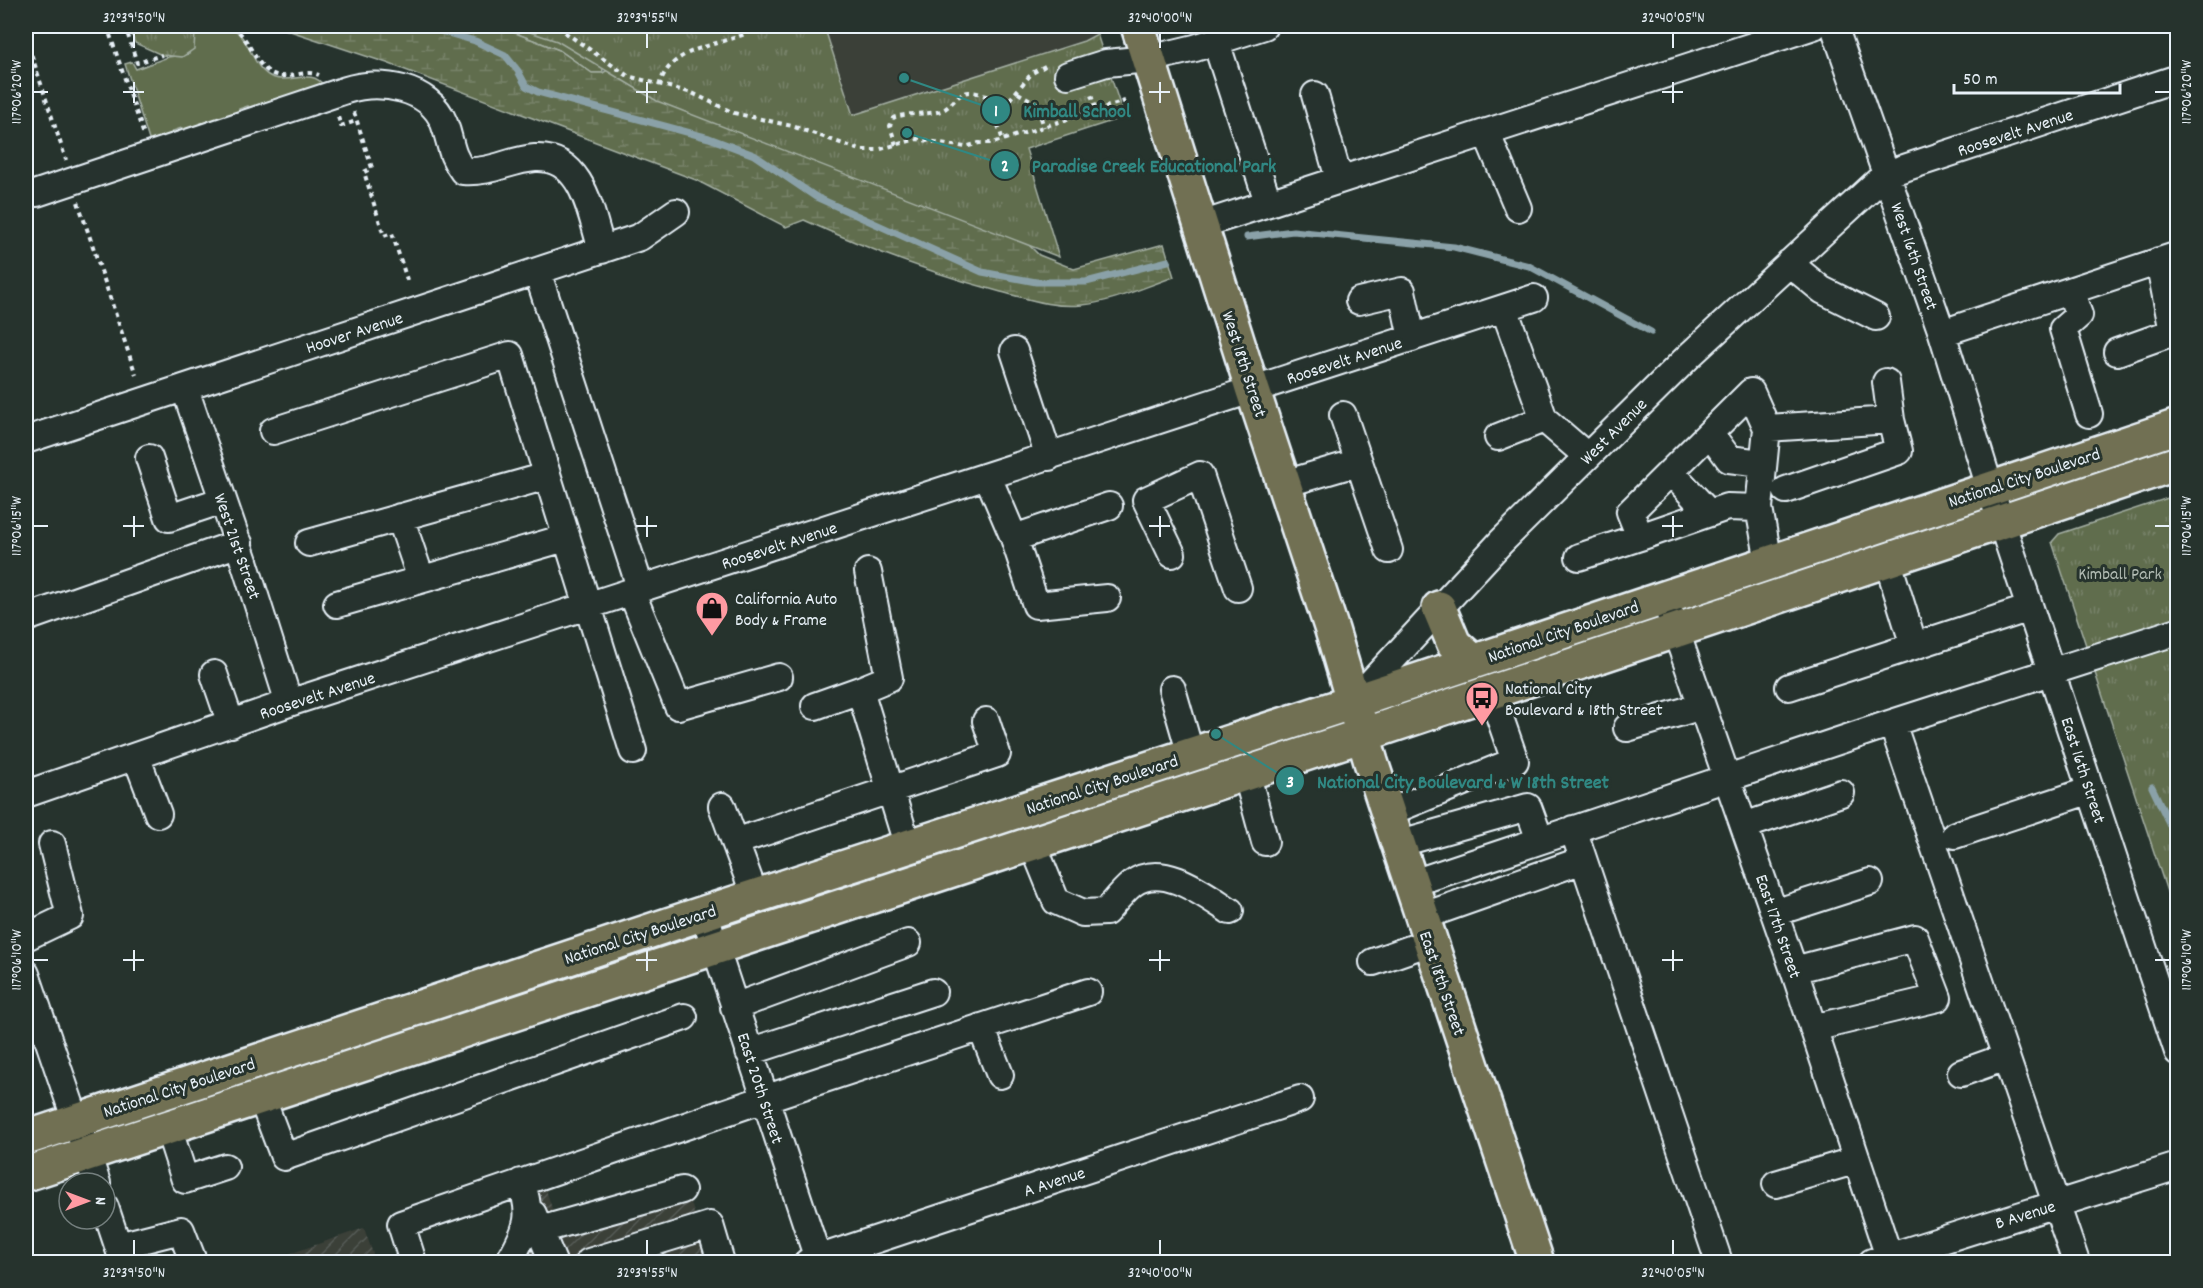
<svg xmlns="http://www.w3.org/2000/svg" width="2203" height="1288" viewBox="0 0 2203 1288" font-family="Dekko,sans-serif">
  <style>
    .built { fill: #3a3f38 }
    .industrial { fill: url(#industrial-furrows) }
    .grass { fill: #606d4e; stroke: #a4afa3; stroke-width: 1.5 }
    .wetland { fill: url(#wetland-marsh); stroke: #a4afa3; stroke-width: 1.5 }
    .park { fill: url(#park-tufts); stroke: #a4afa3; stroke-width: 1.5 }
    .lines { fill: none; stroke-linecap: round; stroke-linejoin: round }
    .stream { stroke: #8aa1a8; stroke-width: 7 }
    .minor-casing { stroke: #e8f1f8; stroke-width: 30 }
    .major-casing { stroke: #e8f1f8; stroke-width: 38 }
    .path { stroke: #e8f1f8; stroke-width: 4; stroke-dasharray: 4.5 4.5; stroke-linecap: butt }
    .minor { stroke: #26332d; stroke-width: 26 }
    .major { stroke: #716f52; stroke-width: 33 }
    .ticks { fill: none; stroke: #e8f1f8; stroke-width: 2 }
    .labels { text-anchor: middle; stroke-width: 6; stroke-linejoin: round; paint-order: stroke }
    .street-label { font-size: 18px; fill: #e8f1f8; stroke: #26332d }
    .park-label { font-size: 18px; fill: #b2bcb4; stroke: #26332d }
    .poi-label { font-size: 18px; fill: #e8f1f8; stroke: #26332d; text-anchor: start }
    .leader { fill: none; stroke: #308883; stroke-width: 2 }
    .callout-dot { fill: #308883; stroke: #26332d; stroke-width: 2 }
    .mark-label { font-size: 18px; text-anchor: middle; font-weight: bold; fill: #fff }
    .callout-label { font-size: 20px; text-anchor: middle; font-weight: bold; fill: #308883; stroke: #26332d; stroke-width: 6; stroke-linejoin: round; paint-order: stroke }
    .neatline { fill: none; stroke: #e8f1f8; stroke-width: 2 }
    .ticks-label { font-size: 15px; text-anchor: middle; fill: #e8f1f8 }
  </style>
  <defs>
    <pattern id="industrial-furrows" width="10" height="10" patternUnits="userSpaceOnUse" patternTransform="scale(1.5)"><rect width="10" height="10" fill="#3a3f38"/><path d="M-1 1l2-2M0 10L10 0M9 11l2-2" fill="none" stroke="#565b56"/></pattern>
    <pattern id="wetland-marsh" width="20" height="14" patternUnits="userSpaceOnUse" patternTransform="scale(1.5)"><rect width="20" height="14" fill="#606d4e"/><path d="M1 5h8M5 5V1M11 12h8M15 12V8" fill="none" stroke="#778268"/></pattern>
    <pattern id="park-tufts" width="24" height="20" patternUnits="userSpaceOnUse" patternTransform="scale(1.5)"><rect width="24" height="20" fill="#606d4e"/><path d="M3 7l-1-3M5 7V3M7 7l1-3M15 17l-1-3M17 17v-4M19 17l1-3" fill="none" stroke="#778268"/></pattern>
  </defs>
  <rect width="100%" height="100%" fill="#26332d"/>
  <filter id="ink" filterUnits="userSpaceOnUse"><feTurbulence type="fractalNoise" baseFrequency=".0167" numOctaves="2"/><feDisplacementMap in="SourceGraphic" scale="12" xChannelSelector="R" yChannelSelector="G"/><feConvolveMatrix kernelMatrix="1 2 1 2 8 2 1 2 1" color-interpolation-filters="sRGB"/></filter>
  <g filter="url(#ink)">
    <path class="built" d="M824,26h281l1,3 -22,12 -231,74z"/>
    <path class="industrial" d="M682,1174l25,80 -28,8h-148l-21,-65 35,-11 9,29z
      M364,1228l12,34h-106l-1,-1z"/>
    <path class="grass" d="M202,26c8,0 17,-2 24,0 23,5 24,38 42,49 19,12 43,-9 56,11l-74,25 -2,-5 -9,3 1,4 -56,19 -2,-4 -9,3 1,4 -24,8 -25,-79 7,-2 4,7 32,-12 21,-3 6,-21 -2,-4z
      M497,26h123l-19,22 2,25h-11l-33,-23z"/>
    <path class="wetland" d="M275,26h222l62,24 33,23h11l73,-47 159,102 182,105 22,22 35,14 90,-25 10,33c-30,10 -61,25 -92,28 -28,3 -54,-6 -81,-13 -68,-18 -133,-43 -197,-72l-18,7 -90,-47 -309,-117z"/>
    <path class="park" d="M129,26h62l4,6 -1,17 -12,8 -20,-2 -27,-12z
      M512,26h312l29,89 231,-74 13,-7 27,83 -98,32 33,108 -402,-156 -100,-60z
      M2177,495v427l-125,-380 7,-8z"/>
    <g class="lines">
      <path class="stream" d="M424,26l51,15 30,14 13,16 8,15 12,6 171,46 45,17 62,42 166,75 54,10h50l82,-21
        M1247,237l46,-6 161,16 75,19 122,66
        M2152,787l26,55"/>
      <g class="minor-casing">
        <path id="minor" d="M1834,26l108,307 48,155 188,564
          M1216,42l52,160
          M1068,75l38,-12 43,-4 46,-11 69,-22
          M1315,95l24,84
          M1486,132l32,76
          M37,193l309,-103c34,-11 84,-3 98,33 8,21 5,29 19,48 29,2 46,-11 72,-13 49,-3 56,58 67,92
          M1201,225l613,-199
          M1789,263l33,27 54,27
          M537,271l104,319
          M2070,291l9,24 -16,14 26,85
          M1359,301l43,-10 10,47
          M1504,308l40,111 43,37
          M1942,333l236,-78
          M1014,351l35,106
          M2117,352l56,-20 -14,-71
          M185,389l59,172 45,142
          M1343,415l16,47
          M273,431l237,-76 123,396
          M1710,433l19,26 33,4
          M1498,437l46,-18
          M26,440l614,-203 36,-25
          M149,458l20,60 54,-18
          M1671,472l38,41
          M988,477l26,61 95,-32
          M1284,484l75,-22 30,88
          M1786,490l113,-39 -8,-31
          M400,517l21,62
          M1640,537l87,-30 32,1
          M1014,538l22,67 71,-7
          M309,543l238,-67
          M1172,554l-26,-54 54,-25 38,113
          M1579,557l61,-20 -10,-25 121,-120 16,36
          M1887,559l27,87
          M1769,562l-10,-54 8,-80 124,-8 -5,-38
          M868,572l21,106 -29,12 48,157
          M632,593l46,113 101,-29
          M1664,597l130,373 95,287
          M337,604l228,-66
          M26,618l213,-75
          M214,674l17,50
          M1789,687l241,-79
          M1172,689l19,66
          M1353,702l148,-160 188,-186 197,-182 292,-96
          M815,706l45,-16
          M1892,723l184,539
          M1627,728l75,-22
          M136,756l22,58
          M1246,772l19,70
          M26,794l263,-91 1245,-405
          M722,806l13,36 262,-88 -11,-33
          M1387,813l128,-52 -24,-69
          M1744,826l97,-33
          M1573,829l146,433
          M1955,835l136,-45
          M735,842l20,54
          M1032,842l24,59 27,12 23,-1c8,-9 16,-20 26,-28 30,-23 72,10 98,27
          M1397,844l131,-37 12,33
          M1410,884l482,-161 286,-92
          M704,913l115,349
          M1774,913l96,-31
          M1421,917l162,-57
          M26,937l44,-21 -18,-72
          M1373,962l57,-20
          M1794,970l121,-32 23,60 -125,30
          M26,974l71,209
          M734,1007l174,-64
          M981,1027l19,48
          M749,1052l184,-60
          M1961,1073l45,-16
          M261,1096l23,61 400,-140
          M168,1127l17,53 40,-13
          M1776,1184l81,-24
          M105,1207l18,54
          M533,1214l20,48
          M540,1230l142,-40
          M118,1246l63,-16 12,31
          M413,1262l-12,-38 363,-125 324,-107
          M512,1262l-1,-4c17,-30 22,-43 10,-76
          M589,1262l121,-37 11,37
          M808,1262l492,-163
          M1872,1262l306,-96"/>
      </g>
      <g class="major-casing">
        <path id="major" d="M1138,26l115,365 79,239 39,132 166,500
          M1439,608l15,36 19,17
          M26,1138l678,-225 649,-211 825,-276
          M26,1174l1337,-439 815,-272"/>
      </g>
      <path class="path" d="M107,26l37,109
        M125,26l12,37 25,-8
        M232,26c19,13 21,37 39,47 17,9 32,-5 48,2
        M561,26l-1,3 68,47 64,17 42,20 58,13 68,24h17l40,-11 48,8 14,-4h14l103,-33 -6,-18
        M26,38l40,122
        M659,86c13,-45 69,-38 101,-60
        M1018,93l18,10 8,24
        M990,99l13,42
        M1096,110l29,-9
        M354,112l18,56 -8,4 20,64 8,-3 16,50
        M338,117l3,9 15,-5
        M896,145l-6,-19 3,-8c17,-7 37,-2 50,-8 10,-5 14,-17 26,-18 16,0 21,10 41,7l22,-26 15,-8
        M78,202l58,173"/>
      <use href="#minor" class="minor"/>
      <use href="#major" class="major"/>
    </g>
  </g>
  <path class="ticks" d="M134,33v15M647,33v15M1160,33v15M1673,33v15M134,82v21M647,82v21M1160,82v21M1673,82v21M33,92h15M123,92h21M636,92h21M1149,92h21M1662,92h21M2155,92h15M134,516v21M647,516v21M1160,516v21M1673,516v21M33,526h15M123,526h21M636,526h21M1149,526h21M1662,526h21M2155,526h15M134,950v21M647,950v21M1160,950v21M1673,950v21M33,960h15M123,960h21M636,960h21M1149,960h21M1662,960h21M2155,960h15M134,1240v15M647,1240v15M1160,1240v15M1673,1240v15"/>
  <defs>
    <g id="shop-pin" transform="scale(1.725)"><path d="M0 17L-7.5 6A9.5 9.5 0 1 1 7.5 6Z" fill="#ff9aa2" stroke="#26332d"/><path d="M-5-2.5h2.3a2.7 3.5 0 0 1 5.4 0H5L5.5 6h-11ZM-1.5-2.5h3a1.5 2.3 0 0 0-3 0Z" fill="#111"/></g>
    <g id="bus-pin" transform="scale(1.725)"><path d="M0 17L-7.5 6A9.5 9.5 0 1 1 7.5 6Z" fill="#ff9aa2" stroke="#26332d"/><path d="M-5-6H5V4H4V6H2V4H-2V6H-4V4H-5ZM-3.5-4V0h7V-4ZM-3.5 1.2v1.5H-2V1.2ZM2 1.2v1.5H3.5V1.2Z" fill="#111"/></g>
  </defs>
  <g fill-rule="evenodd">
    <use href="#shop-pin" x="712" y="608"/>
    <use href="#bus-pin" x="1482" y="698"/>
  </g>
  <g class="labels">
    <g class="street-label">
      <text transform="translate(2015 132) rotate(-18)" y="6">Roosevelt Avenue</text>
      <text transform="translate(1915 256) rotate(71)" y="6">West 16th Street</text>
      <text transform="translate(354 332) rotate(-18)" y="6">Hoover Avenue</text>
      <text transform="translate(1344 360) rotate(-18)" y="6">Roosevelt Avenue</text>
      <text transform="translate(1245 364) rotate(72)" y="6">West 18th Street</text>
      <text transform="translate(1613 431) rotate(-45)" y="6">West Avenue</text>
      <text transform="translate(2024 477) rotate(-18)" y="6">National City Boulevard</text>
      <text transform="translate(779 545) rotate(-18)" y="6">Roosevelt Avenue</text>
      <text transform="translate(238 546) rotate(71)" y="6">West 21st Street</text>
      <text transform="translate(1563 631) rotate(-19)" y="6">National City Boulevard</text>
      <text transform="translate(317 695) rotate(-18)" y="6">Roosevelt Avenue</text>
      <text transform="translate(2084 770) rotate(72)" y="6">East 16th Street</text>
      <text transform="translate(1102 784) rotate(-18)" y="6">National City Boulevard</text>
      <text transform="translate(1779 926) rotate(71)" y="6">East 17th Street</text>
      <text transform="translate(640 934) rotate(-18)" y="6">National City Boulevard</text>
      <text transform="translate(1443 983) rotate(71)" y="6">East 18th Street</text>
      <text transform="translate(179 1087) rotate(-18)" y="6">National City Boulevard</text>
      <text transform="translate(761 1088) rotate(72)" y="6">East 20th Street</text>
      <text transform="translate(1054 1181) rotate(-18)" y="6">A Avenue</text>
      <text transform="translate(2025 1214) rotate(-17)" y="6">B Avenue</text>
    </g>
    <g class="park-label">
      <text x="2120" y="579">Kimball Park</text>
    </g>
    <g class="poi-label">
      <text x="735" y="604">California Auto<tspan x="735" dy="21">Body &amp; Frame</tspan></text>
      <text x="1505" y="694">National City<tspan x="1505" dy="21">Boulevard &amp; 18th Street</tspan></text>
    </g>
  </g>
  <path class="leader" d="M904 78L996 110M907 133L1005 165M1216 734L1290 781"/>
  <g class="callout-dot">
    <circle cx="904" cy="78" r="6"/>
    <circle cx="907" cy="133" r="6"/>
    <circle cx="1216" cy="734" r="6"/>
    <circle cx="996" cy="110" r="15"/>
    <circle cx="1005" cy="165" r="15"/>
    <circle cx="1290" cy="781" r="15"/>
  </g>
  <g class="mark-label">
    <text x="996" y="116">1</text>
    <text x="1005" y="171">2</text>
    <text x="1290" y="787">3</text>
  </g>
  <g class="callout-label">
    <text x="1077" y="117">Kimball School</text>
    <text x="1154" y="172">Paradise Creek Educational Park</text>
    <text x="1463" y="788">National City Boulevard &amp; W 18th Street</text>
  </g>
  <rect width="2203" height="1288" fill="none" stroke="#26332d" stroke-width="66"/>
  <g transform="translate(87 1201) rotate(90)"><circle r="28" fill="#26332d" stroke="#747f7e" stroke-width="1.5"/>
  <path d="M0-4.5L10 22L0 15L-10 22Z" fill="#ff9aa2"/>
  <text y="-9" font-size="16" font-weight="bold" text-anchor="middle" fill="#e8f1f8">N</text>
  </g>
  <path d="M1954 84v9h166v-9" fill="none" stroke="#e8f1f8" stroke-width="3"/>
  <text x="1963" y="84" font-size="18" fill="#e8f1f8" stroke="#26332d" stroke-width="4.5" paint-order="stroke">50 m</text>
  <rect x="33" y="33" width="2137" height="1222" class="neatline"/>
  <g class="ticks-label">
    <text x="134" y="22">32°39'50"N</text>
    <text x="647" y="22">32°39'55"N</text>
    <text x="1160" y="22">32°40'00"N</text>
    <text x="1673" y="22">32°40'05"N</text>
    <text transform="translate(2186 92) rotate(-90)" y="5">117°06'20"W</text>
    <text transform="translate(16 92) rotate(-90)" y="5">117°06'20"W</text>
    <text transform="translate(2186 526) rotate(-90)" y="5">117°06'15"W</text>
    <text transform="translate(16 526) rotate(-90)" y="5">117°06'15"W</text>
    <text transform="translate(2186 960) rotate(-90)" y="5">117°06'10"W</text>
    <text transform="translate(16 960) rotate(-90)" y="5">117°06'10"W</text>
    <text x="134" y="1277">32°39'50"N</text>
    <text x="647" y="1277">32°39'55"N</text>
    <text x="1160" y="1277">32°40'00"N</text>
    <text x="1673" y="1277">32°40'05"N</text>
  </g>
</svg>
